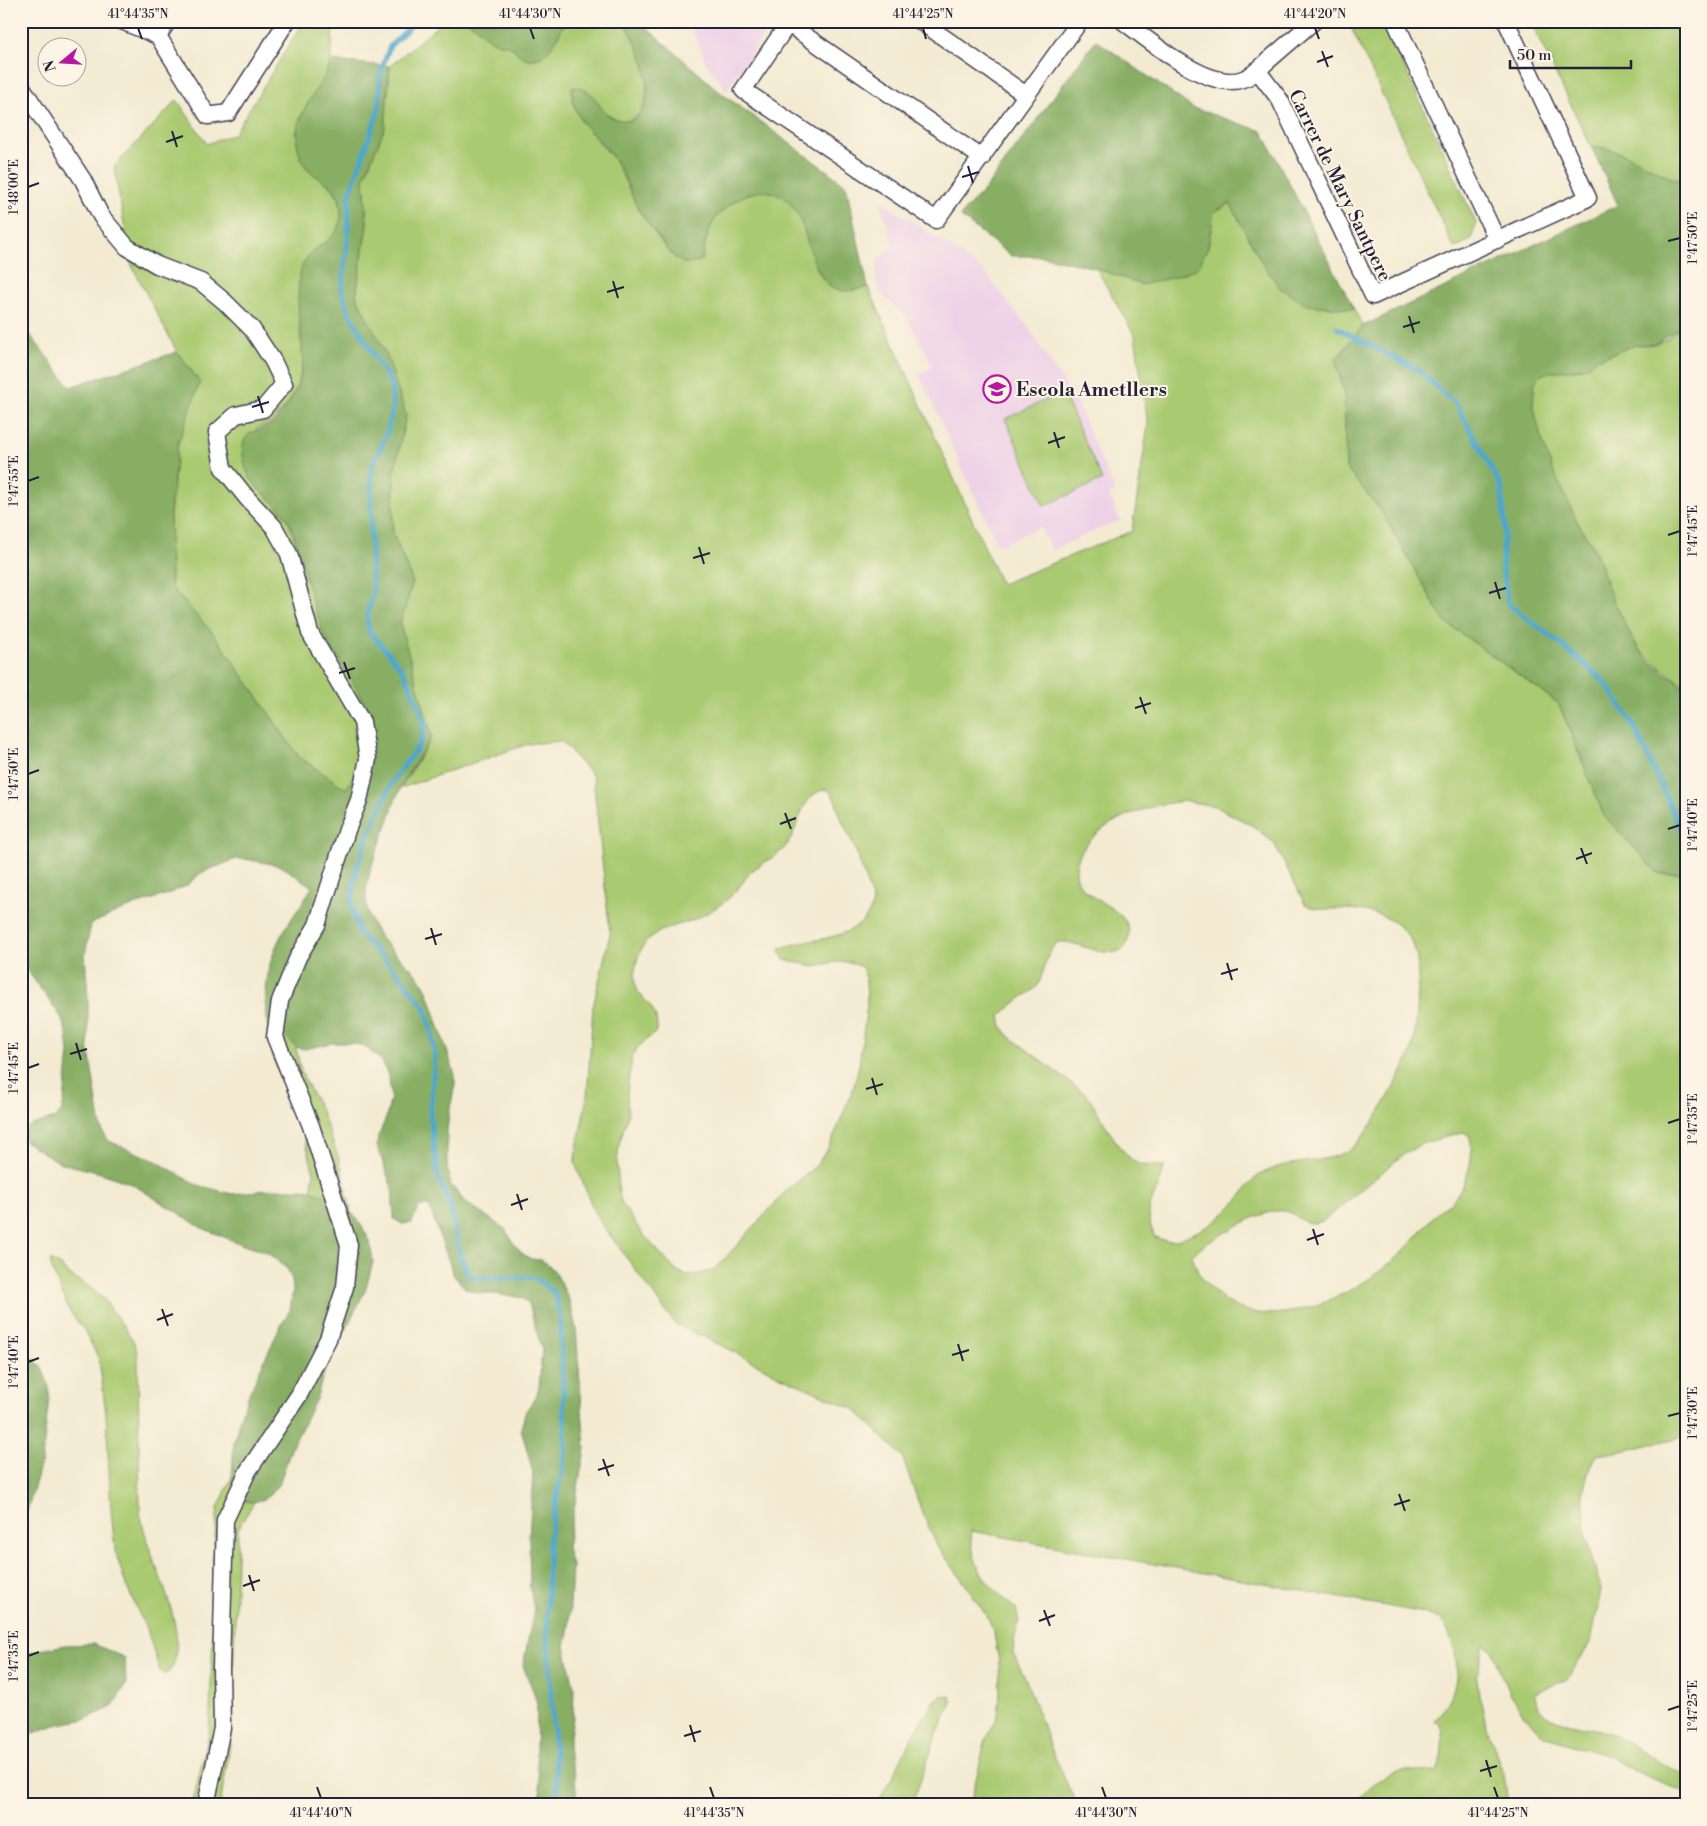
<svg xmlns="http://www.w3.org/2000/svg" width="1707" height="1826" viewBox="0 0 1707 1826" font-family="'Libre Bodoni',serif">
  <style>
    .built { fill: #eed0e7 }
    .green { fill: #aaca71; stroke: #667656; fill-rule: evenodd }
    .forest { fill: #87ae63; stroke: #54684f }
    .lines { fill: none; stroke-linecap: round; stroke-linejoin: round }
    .stream { stroke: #4fa7cc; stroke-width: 5 }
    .minor-casing { stroke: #414052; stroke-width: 19 }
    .minor { stroke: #fff; stroke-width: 16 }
    .ticks { fill: none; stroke: #22223b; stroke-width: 2 }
    .labels { text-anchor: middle; stroke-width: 4; stroke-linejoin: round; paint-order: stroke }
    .street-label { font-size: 19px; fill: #22223b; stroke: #fcf5e5 }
    .poi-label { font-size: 19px; font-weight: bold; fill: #22223b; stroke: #fcf5e5; text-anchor: start }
    .neatline { fill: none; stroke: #22223b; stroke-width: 2 }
    .ticks-label { font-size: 12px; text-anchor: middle; fill: #22223b }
  </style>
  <rect width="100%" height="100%" fill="#fcf5e5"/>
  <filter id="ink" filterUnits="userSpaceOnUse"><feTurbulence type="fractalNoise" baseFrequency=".02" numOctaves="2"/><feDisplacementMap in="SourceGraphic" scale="10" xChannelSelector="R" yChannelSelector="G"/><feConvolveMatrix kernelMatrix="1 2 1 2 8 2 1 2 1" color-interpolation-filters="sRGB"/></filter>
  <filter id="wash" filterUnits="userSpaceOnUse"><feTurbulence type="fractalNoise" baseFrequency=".0096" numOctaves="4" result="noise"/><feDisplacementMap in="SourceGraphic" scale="20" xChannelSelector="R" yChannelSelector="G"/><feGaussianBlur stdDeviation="1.12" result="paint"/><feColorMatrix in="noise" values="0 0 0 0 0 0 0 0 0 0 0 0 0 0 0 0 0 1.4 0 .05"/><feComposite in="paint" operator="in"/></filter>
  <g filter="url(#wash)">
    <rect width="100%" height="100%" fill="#f3ead1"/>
    <path class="built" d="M689,21h69l3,2 2,12 -37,56 -20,-29z
      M880,200l73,49 31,22 43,55 50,77 38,89 -6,2 11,26 -69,30 -11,-23 -42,19 -79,-172 14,-8 -29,-52 -23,-20 -5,-13 1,-20 16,-15z"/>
    <path class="green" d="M304,21h29c-1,16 1,35 -5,49 -10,23 -35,45 -31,72 1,8 4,18 9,25 2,4 8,6 12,9 16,12 25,22 23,43 -3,21 -26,26 -36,43 -11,18 -4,75 -2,97 -3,30 -17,58 -46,69l-1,59 22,19 11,16 34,109 13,26 17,23 20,45 -1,19 -26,45 -47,-32 -83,-120 -45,-50 -1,-73 8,-71 22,-61 -23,-30 -46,-88 -17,-97 63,-67 30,44 27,-10z
      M443,21h25l16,13 16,10 8,1 15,12 18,1 18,-23 6,-14h58c12,16 23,40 24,61 3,30 -19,54 -45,27l-22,11 34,39 27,54 27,38 7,7 9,5 18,-3c2,-12 3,-26 10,-37 14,-20 48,-43 72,-26 24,17 25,73 44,87 13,10 26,6 40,3l133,297 131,-53 16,-106 -13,-89 -39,-68 46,17 66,-38 6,-35 17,-9 32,62 43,40 48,4 9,17 -28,34 9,31 2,77 34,41 64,112 115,83 45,112 55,58 27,-1v561l-9,4 -55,13 -25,4 -7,11 -7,27 3,45 15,52 -10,52 -24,37 -34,15c4,8 6,18 14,22 21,11 46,10 67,19 26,11 45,31 71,39l1,18 -41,-15 -34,-20 -67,-21 -21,-22 -10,-15 -21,-49 -8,-7 -7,34 2,18 10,39 15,40 4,31h-154c10,-14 30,-33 48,-34 12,-1 23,2 35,1 4,-9 8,-37 3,-46 -2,-2 -4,-4 -6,-6 30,-29 28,-67 7,-101l-22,-7 -448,-81c1,40 17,54 45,78l3,13 -4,13 -2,19 13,26 27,73 24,52h-107l15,-63 13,-26 2,-22 -1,-32 -5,-28 -5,-14 -23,-35 -28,-38 -15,-32 -21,-59 -48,-47 -75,-33 -50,-27 -54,-25 -74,-101 -9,-17 -17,-43v-5l12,-61 6,-90 17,-73 -17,-158 -32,-35 -33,3 -127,44 31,-51 -32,-113 13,-42 -20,-48 1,-61 12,-58 -50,-119 11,-72 -3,-46 21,-51 5,-61zM826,789l4,2 5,9 7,21 13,27 18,54c-9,38 -55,35 -85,44l-7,2 -1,4 4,8 30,6 22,-4h14l12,5 4,13 1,25 -8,61 -6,23 -21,52 -15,24 -30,25 -68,75 -8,6 -17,4 -10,-1 -9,-4 -33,-37 -20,-29 -3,-10 -2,-29 2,-21 9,-29 -1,-23 5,-34 5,-10 20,-17c1,-12 -3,-22 -12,-31 -2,-3 -5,-5 -7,-8 -6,-11 -3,-27 1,-38 10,-25 34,-26 56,-35 13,-6 27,-14 38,-25 7,-6 10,-14 17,-21 10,-11 26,-14 36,-27 14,-18 13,-51 40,-57zM1185,801l30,5 38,20 21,17 31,61c14,8 26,4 41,5 28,1 56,10 68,38 8,17 3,87 -3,105 -7,19 -44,86 -59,96 -28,19 -66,9 -94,28 -7,5 -11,13 -17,20 -15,17 -26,28 -47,37 -17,7 -21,11 -39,4 -16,-33 5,-41 9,-71l-24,-1 -9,-6 -13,-14 -31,-50 -77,-58 -8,-10 -2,-11c7,-6 13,-12 20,-17 6,-5 13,-7 18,-14 6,-10 9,-39 21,-43 15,-4 62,27 69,-2 8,-31 -38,-36 -49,-57 -14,-28 23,-58 47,-67 19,-8 38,-13 59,-15zM1463,1132l6,3c7,23 -2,49 -18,67 -6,6 -14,10 -20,17 -14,18 -29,35 -47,49 -40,32 -122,69 -165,27 -16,-16 -21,-17 -27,-40 15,-14 72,-48 92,-44 18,3 15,17 39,10l80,-66 18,-11z
      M1348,21h35l93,202 -5,17 -17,8z
      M1530,21h156v162c-6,-3 -13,-4 -19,-7 -23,-12 -48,-28 -76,-30z
      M1686,323v369c-7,-18 -37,-29 -49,-46 -12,-17 -22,-39 -29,-58 -4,-12 -7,-27 -14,-39 -5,-9 -11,-17 -16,-26 -12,-24 -65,-126 -38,-148 9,-7 26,-4 37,-5 9,-2 12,-8 20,-11 9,-5 28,-12 39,-14 6,-1 12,1 19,-1 11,-3 22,-14 31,-21z
      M1063,392l39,88 -58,26 -39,-87z
      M267,1018l29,29 5,25 21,41 18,49 11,48 -7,-6 -33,-14 3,-17 -10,-37 -31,-79z
      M50,1260l9,5 12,11 20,12 13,11 29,41 4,11 1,10 2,152c3,13 6,25 10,37 11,32 36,82 23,115 -2,5 -4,8 -10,9l-3,-3 -12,-38 -22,-48 -11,-34 -4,-41 -5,-96 -7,-55 -15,-29 -14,-18 -19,-44z
      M232,1477l1,10 12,14 9,1 -16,27 -7,211 -11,65h-28l17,-72 5,-124 -1,-55 5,-46z
      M950,1695l2,8c-19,31 -26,69 -41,102h-36l15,-23 22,-45 21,-35 8,-6z"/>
    <path class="forest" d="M468,21h97c-6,16 -21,47 -42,36 -6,-3 -10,-10 -16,-12 -2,-1 -5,-1 -7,-1 -13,-4 -22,-15 -32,-23z
      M623,21h16l81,71 126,93 22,102c-14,3 -27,8 -40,-3 -25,-22 -18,-85 -58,-92 -10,-2 -21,1 -30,6 -28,15 -33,33 -38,62 -23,10 -29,-5 -42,-21 -8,-11 -18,-22 -24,-34 -7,-15 -12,-32 -21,-45 -17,-25 -46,-40 -43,-73 7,0 13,2 18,6 7,6 10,15 17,21 4,4 9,5 14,6 20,5 26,-19 26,-34 1,-19 -13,-50 -24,-65z
      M1096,40l97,68 69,23 92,178 -48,-4 -26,-17 -17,-23 -33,-62 -16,9 -6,35 -10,21 -27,10 -29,7 -46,-17 -55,-12h-30l-51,-40 25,-27z
      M331,61l59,5 -5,61 -21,51 3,46 -11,72 32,62 18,57 -12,58 -1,61 20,48 -13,42 32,113c-10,17 -23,34 -32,52 -7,15 -11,31 -17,46 -11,31 -27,63 -8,94 14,24 39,36 52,61l28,85v10l-6,28 -2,18v36l4,18 13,16 41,28 11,18 7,7 8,5 10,1 9,6 6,7 13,27 7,28 9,121 -18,98 5,19 -3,61 -4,19 9,41 -1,31 -5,31 7,28 2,28h-35l-6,-52 1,-49 -3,-11 -11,-27 11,-57 -4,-20 -1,-51 4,-65 -12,-45 5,-17 10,-15 3,-9 3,-37 -13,-46 -7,-6 -9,-2 -38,-4 -9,-3 -12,-13 -25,-70h-10l-8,17 -9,1 -8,-5 -2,-31 -15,-42 1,-9 8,-19 5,-21 -2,-19 -7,-17 -14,-12 -8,-4 -9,-2h-18l-28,6 -9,-2 -29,-29c-3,-24 0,-52 10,-74 9,-20 24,-37 35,-57l-26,-18 -9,-4 -32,-6h-9l-35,14 -15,13 -18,8 -36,12 -41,18 -6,31 3,42v47l12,78 3,10 6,9 47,20 39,23 10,3 27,7 42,-5h28l9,1 33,14 14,16 12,21 3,21 -8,29 -40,79 -9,29 -24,48 -13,37 -14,15 -11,3 -9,-1 -9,-5 -3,-9 -1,-10 2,-36 7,-26 10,-26 28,-60 11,-19 3,-20 -1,-10 -4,-10 -14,-13 -10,-6 -18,-5 -44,-18 -70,-44 -31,-11 -40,-10 -9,-5 -26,-16 -4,-9 7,-7 26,-8 6,-6 3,-10 5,-50 -2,-18 -6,-17 -40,-55v-639l49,64 107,-35 23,30 -22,61 -8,71 1,73 45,50 83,120 47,32c10,-17 31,-44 27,-64 -2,-10 -8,-18 -12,-27 -6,-11 -11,-23 -18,-33 -4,-6 -9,-11 -12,-17 -15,-28 -22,-58 -30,-88 -4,-13 -6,-28 -13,-40 -14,-24 -39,-30 -44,-59 -7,-34 14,-26 31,-41 14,-14 24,-32 27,-51 1,-7 0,-14 0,-21 -2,-24 -8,-62 1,-84 10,-22 38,-20 38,-52 0,-29 -19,-27 -34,-44 -8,-8 -11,-25 -10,-35 3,-27 26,-47 34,-72z
      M1591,146c29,2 52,18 76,30 6,3 13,4 19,7v140l-31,21 -19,1 -41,15 -7,6 -10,3 -28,3 -9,3 -6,7 -2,21 7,31 11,32 27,57 16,26 15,42 23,47 5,9 13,14 26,19 8,6 2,6v181l-27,1 -55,-58 -45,-112 -115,-83 -64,-112 -34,-41 -2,-77 -9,-31 28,-34 255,-121z
      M21,1349l9,6 13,14 6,18v12l-7,61 -21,71z
      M94,1644l31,14 1,27 -14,22 -26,12 -31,6 -34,13v-84l44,-9z"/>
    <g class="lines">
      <path class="stream" d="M416,21l-26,25 -10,27 -1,36 -30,87 -1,39 -6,56 7,22 42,71 2,21 -6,28 -16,36v91l2,33 -6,22 2,17 19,20 16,20 16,37 5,16 -6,20 -27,37 -24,54 -12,34 -5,34 8,29 35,36 31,39 6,21 4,25 -5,60 8,63 13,30 9,50 10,21h65l20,15 5,23 6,134 -17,89 -2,88 11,178
        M1337,328l81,42 38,34 45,82 4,39 -3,41 6,38 55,42 42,36 29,44 49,108 3,2"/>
    </g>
  </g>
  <g filter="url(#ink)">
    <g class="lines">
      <g class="minor-casing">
        <path id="minor" d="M122,21l36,15 50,80 20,-3 59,-92
          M784,21l198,137
          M790,21l-47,69 193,130 144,-199
          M920,21l106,74
          M1123,21c27,20 86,71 120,58 10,-3 19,-13 27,-20 15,-13 29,-25 44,-38
          M1395,21l102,219
          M158,36l10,-15
          M1257,70l23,30 93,196 215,-98 -82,-177
          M21,86l62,94 18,36 26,31 30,18 44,17 24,20 27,27 21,32 11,23 -21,25 -27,6 -19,17 6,36 24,30 27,29 15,27 21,79 52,89 6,37 -9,41 -12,30 -30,95 -19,32 -18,44 -5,36 36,89 38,119 -4,42 -17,52 -29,56 -51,76 -23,49 -4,148 1,60 -16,77"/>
      </g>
      <use href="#minor" class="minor"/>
    </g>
  </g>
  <path class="ticks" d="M138,28l4,11M530,28l4,11M923,28l3,11M1315,28l4,11M1322,51l6,16M1317,62l16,-6M172,131l5,16M166,142l17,-6M968,166l5,17M962,177l17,-5M28,187l11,-4M1668,241l12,-3M613,281l5,17M607,292l17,-5M1409,316l5,17M1403,327l17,-5M258,396l5,17M252,407l17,-5M1054,432l5,16M1048,443l17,-6M28,481l11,-4M1668,535l12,-4M699,547l5,17M693,558l17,-5M1495,582l5,17M1489,593l17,-5M344,662l6,17M339,673l16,-5M1140,697l6,17M1135,708l16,-5M28,774l11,-4M785,813l6,16M780,824l16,-6M1668,829l12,-4M1581,848l6,16M1576,859l16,-6M431,928l5,17M425,939l17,-5M1227,963l5,17M1221,974l17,-5M76,1043l5,17M70,1054l17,-5M28,1068l11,-4M872,1078l5,17M866,1089l17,-5M1668,1123l12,-4M517,1194l5,16M511,1205l17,-6M1313,1229l5,16M1307,1240l17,-6M162,1309l6,17M157,1320l16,-6M958,1344l5,17M952,1355l17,-5M28,1362l11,-4M1668,1416l12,-3M603,1459l6,17M598,1470l16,-5M1399,1494l6,17M1394,1505l16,-5M249,1575l5,16M243,1586l17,-6M1044,1610l6,16M1039,1621l16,-6M28,1656l11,-4M1668,1710l12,-4M690,1725l5,17M684,1736l17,-5M1486,1760l5,17M1480,1771l17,-5M317,1787l4,11M710,1787l4,11M1102,1787l4,11M1494,1787l4,11"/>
  <defs>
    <g id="school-ring" transform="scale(1.4375)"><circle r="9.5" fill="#fcf5e5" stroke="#b5179e" stroke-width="1.5"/><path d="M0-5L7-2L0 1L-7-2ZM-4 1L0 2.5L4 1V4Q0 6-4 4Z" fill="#b5179e"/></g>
  </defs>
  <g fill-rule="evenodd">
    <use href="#school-ring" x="997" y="389"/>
  </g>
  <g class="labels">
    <g class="street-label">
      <text transform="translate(1341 185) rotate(64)" y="7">Carrer de Mary Santpere</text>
    </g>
    <g class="poi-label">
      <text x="1016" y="396">Escola Ametllers</text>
    </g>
  </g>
  <rect width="1707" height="1826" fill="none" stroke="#fcf5e5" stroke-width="55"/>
  <g transform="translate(62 62) rotate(252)"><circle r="24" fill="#fcf5e5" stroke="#a5a1a1"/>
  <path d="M0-4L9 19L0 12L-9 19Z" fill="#b5179e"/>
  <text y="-8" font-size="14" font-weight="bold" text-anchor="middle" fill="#22223b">N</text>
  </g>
  <path d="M1510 60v8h121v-8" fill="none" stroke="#22223b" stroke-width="2.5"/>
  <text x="1517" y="60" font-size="15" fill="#22223b" stroke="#fcf5e5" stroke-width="4" paint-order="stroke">50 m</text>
  <rect x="28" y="28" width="1652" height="1770" class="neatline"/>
  <g class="ticks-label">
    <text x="138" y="18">41°44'35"N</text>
    <text x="530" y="18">41°44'30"N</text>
    <text x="923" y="18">41°44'25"N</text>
    <text x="1315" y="18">41°44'20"N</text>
    <text transform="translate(14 187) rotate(-90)" y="4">1°48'00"E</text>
    <text transform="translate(1693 238) rotate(-90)" y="4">1°47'50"E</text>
    <text transform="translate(14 481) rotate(-90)" y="4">1°47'55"E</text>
    <text transform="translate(1693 531) rotate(-90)" y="4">1°47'45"E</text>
    <text transform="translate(14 774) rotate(-90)" y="4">1°47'50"E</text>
    <text transform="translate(1693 825) rotate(-90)" y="4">1°47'40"E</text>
    <text transform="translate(14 1068) rotate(-90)" y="4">1°47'45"E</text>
    <text transform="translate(1693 1119) rotate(-90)" y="4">1°47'35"E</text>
    <text transform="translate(14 1362) rotate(-90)" y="4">1°47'40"E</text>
    <text transform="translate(1693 1413) rotate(-90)" y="4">1°47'30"E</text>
    <text transform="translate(14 1656) rotate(-90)" y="4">1°47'35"E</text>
    <text transform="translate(1693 1706) rotate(-90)" y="4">1°47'25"E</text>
    <text x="321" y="1817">41°44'40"N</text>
    <text x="714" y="1817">41°44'35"N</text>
    <text x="1106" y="1817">41°44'30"N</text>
    <text x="1498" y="1817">41°44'25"N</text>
  </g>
</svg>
